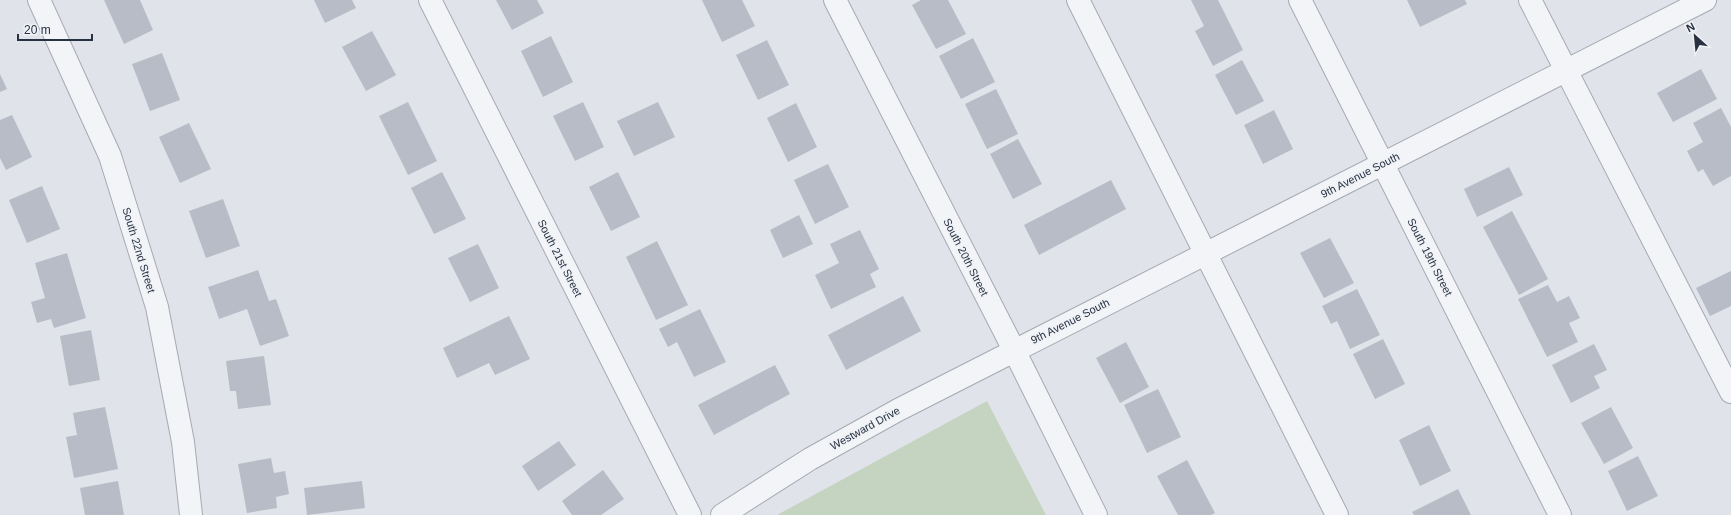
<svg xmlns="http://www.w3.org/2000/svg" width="1731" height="515" viewBox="0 0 1731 515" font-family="Arial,sans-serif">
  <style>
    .green { fill: #c5d3c1 }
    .building { fill: #b7bcc6 }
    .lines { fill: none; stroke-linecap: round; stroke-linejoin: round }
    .minor-casing { stroke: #a5aab3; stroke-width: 24 }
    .minor { stroke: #f3f4f7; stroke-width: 22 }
    .labels { text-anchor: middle; stroke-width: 3; stroke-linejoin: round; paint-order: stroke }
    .street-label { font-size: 11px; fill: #283141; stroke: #eff2f6 }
  </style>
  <rect width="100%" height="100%" fill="#e0e3e9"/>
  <path class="green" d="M987,401l59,114h-269z"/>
  <path class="building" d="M104,0h36l13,30 -29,14z
    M314,0h38l4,8 -31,15z
    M496,0h41l7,13 -32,17z
    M702,0h40l13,26 -33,16z
    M921,0h27l18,34 -30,15 -24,-44z
    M1191,0h27l25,50 -30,16 -18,-35 9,-5z
    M1407,0h58l2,4 -47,23z
    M372,31l24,44 -30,16 -24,-44z
    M551,36l22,46 -30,15 -22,-46z
    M973,38l22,44 -34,17 -22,-43z
    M767,40l22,45 -31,15 -22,-45z
    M162,53l18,47 -30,11 -18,-47z
    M1242,60l22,41 -28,14 -21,-40z
    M1701,69l16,30 -44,23 -16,-29z
    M0,74l7,15 -7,3z
    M996,89l22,45 -31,15 -22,-45z
    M408,102l29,59 -29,14 -29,-59z
    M583,102l21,45 -29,14 -22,-45z
    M658,102l17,35 -41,19 -17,-35z
    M796,103l21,44 -29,15 -21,-44z
    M1721,108l10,19v49l-18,10 -10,-17 -5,3 -11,-21 16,-9 -10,-19z
    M1274,110l19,39 -30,15 -19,-39z
    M12,115l20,42 -26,13 -6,-12v-38z
    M189,123l22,46 -31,14 -21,-46z
    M1018,139l24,45 -29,15 -23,-45z
    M828,164l21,43 -34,17 -21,-44z
    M1509,167l14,28 -46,22 -13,-28z
    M442,172l24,47 -32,15 -23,-46z
    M618,172l22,45 -29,14 -22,-44z
    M1111,180l15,29 -87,46 -15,-30z
    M42,186l18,43 -33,14 -18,-43z
    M223,199l17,47 -34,12 -17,-47z
    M1512,211l36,68 -29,16 -36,-68z
    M799,215l14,29 -30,14 -13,-28z
    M860,230l19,39 -9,5 6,13 -45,22 -16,-34 24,-12 -9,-19z
    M1330,238l24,45 -30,15 -24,-45z
    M657,241l31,64 -32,15 -30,-63z
    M478,244l21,44 -29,14 -22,-44z
    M67,253l19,65 -32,10 -3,-9 -14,4 -6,-21 14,-4 -10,-35z
    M258,270l11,31 7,-2 13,37 -29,10 -13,-37 -28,10 -11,-32z
    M1731,271v35l-21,10 -14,-28z
    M1548,285l9,17 12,-6 11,22 -11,5 9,19 -31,15 -29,-58z
    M1357,289l23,46 -30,14 -13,-28 -6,3 -9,-18z
    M903,296l18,35 -75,39 -18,-35z
    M700,309l26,53 -32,15 -17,-35 -9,5 -9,-18z
    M509,316l21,43 -35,16 -6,-12 -32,15 -14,-30z
    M91,330l9,50 -31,6 -9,-50z
    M1383,339l22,45 -30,15 -22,-45z
    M1126,342l23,45 -29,16 -24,-45z
    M1594,344l13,26 -13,6 6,12 -29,15 -19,-38z
    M264,356l7,49 -33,4 -2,-18h-6l-4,-30z
    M775,365l15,29 -76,41 -16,-30z
    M1158,389l23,48 -34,16 -23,-48z
    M105,407l13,62 -44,9 -8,-41 11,-2 -4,-22z
    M1611,407l22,41 -29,16 -23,-41z
    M1429,425l22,46 -31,15 -21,-46z
    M559,441l17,24 -38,26 -16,-25z
    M1638,456l20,40 -31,15 -19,-40z
    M271,458l3,15 11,-2 4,23 -13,3 1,11 -30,5 -9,-49z
    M1187,460l28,53 -4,2h-33l-21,-39z
    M603,470l21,29 -23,16h-29l-10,-14z
    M118,481l6,34h-39l-5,-27z
    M362,481l3,27 -58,7 -3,-27z
    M1458,489l13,26h-57l-2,-3z"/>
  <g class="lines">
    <g class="minor-casing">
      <path id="minor" d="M39,0l71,156 47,151 26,135 8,73
        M430,0l260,515
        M835,0l179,350 82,165
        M1078,0l259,515
        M1300,0l260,515
        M1530,0l201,392
        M722,515l88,-56 88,-49 807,-410"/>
    </g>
    <use href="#minor" class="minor"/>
  </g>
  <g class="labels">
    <g class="street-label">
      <text transform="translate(1360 175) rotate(-27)" y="4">9th Avenue South</text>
      <text transform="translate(139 250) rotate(73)" y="4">South 22nd Street</text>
      <text transform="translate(966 257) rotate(63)" y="4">South 20th Street</text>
      <text transform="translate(1430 257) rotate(63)" y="4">South 19th Street</text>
      <text transform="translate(560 258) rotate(63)" y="4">South 21st Street</text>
      <text transform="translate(1070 321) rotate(-27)" y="4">9th Avenue South</text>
      <text transform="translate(865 428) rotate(-29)" y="4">Westward Drive</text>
    </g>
  </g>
  <g transform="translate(1695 36) rotate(333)" stroke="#eff2f6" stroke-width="3" paint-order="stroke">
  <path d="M0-3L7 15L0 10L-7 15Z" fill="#283141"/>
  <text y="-6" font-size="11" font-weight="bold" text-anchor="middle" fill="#283141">N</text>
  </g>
  <path d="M18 34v6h74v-6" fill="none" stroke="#283141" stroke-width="2"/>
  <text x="24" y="34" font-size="12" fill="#283141" stroke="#eff2f6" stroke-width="3" paint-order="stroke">20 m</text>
</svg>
